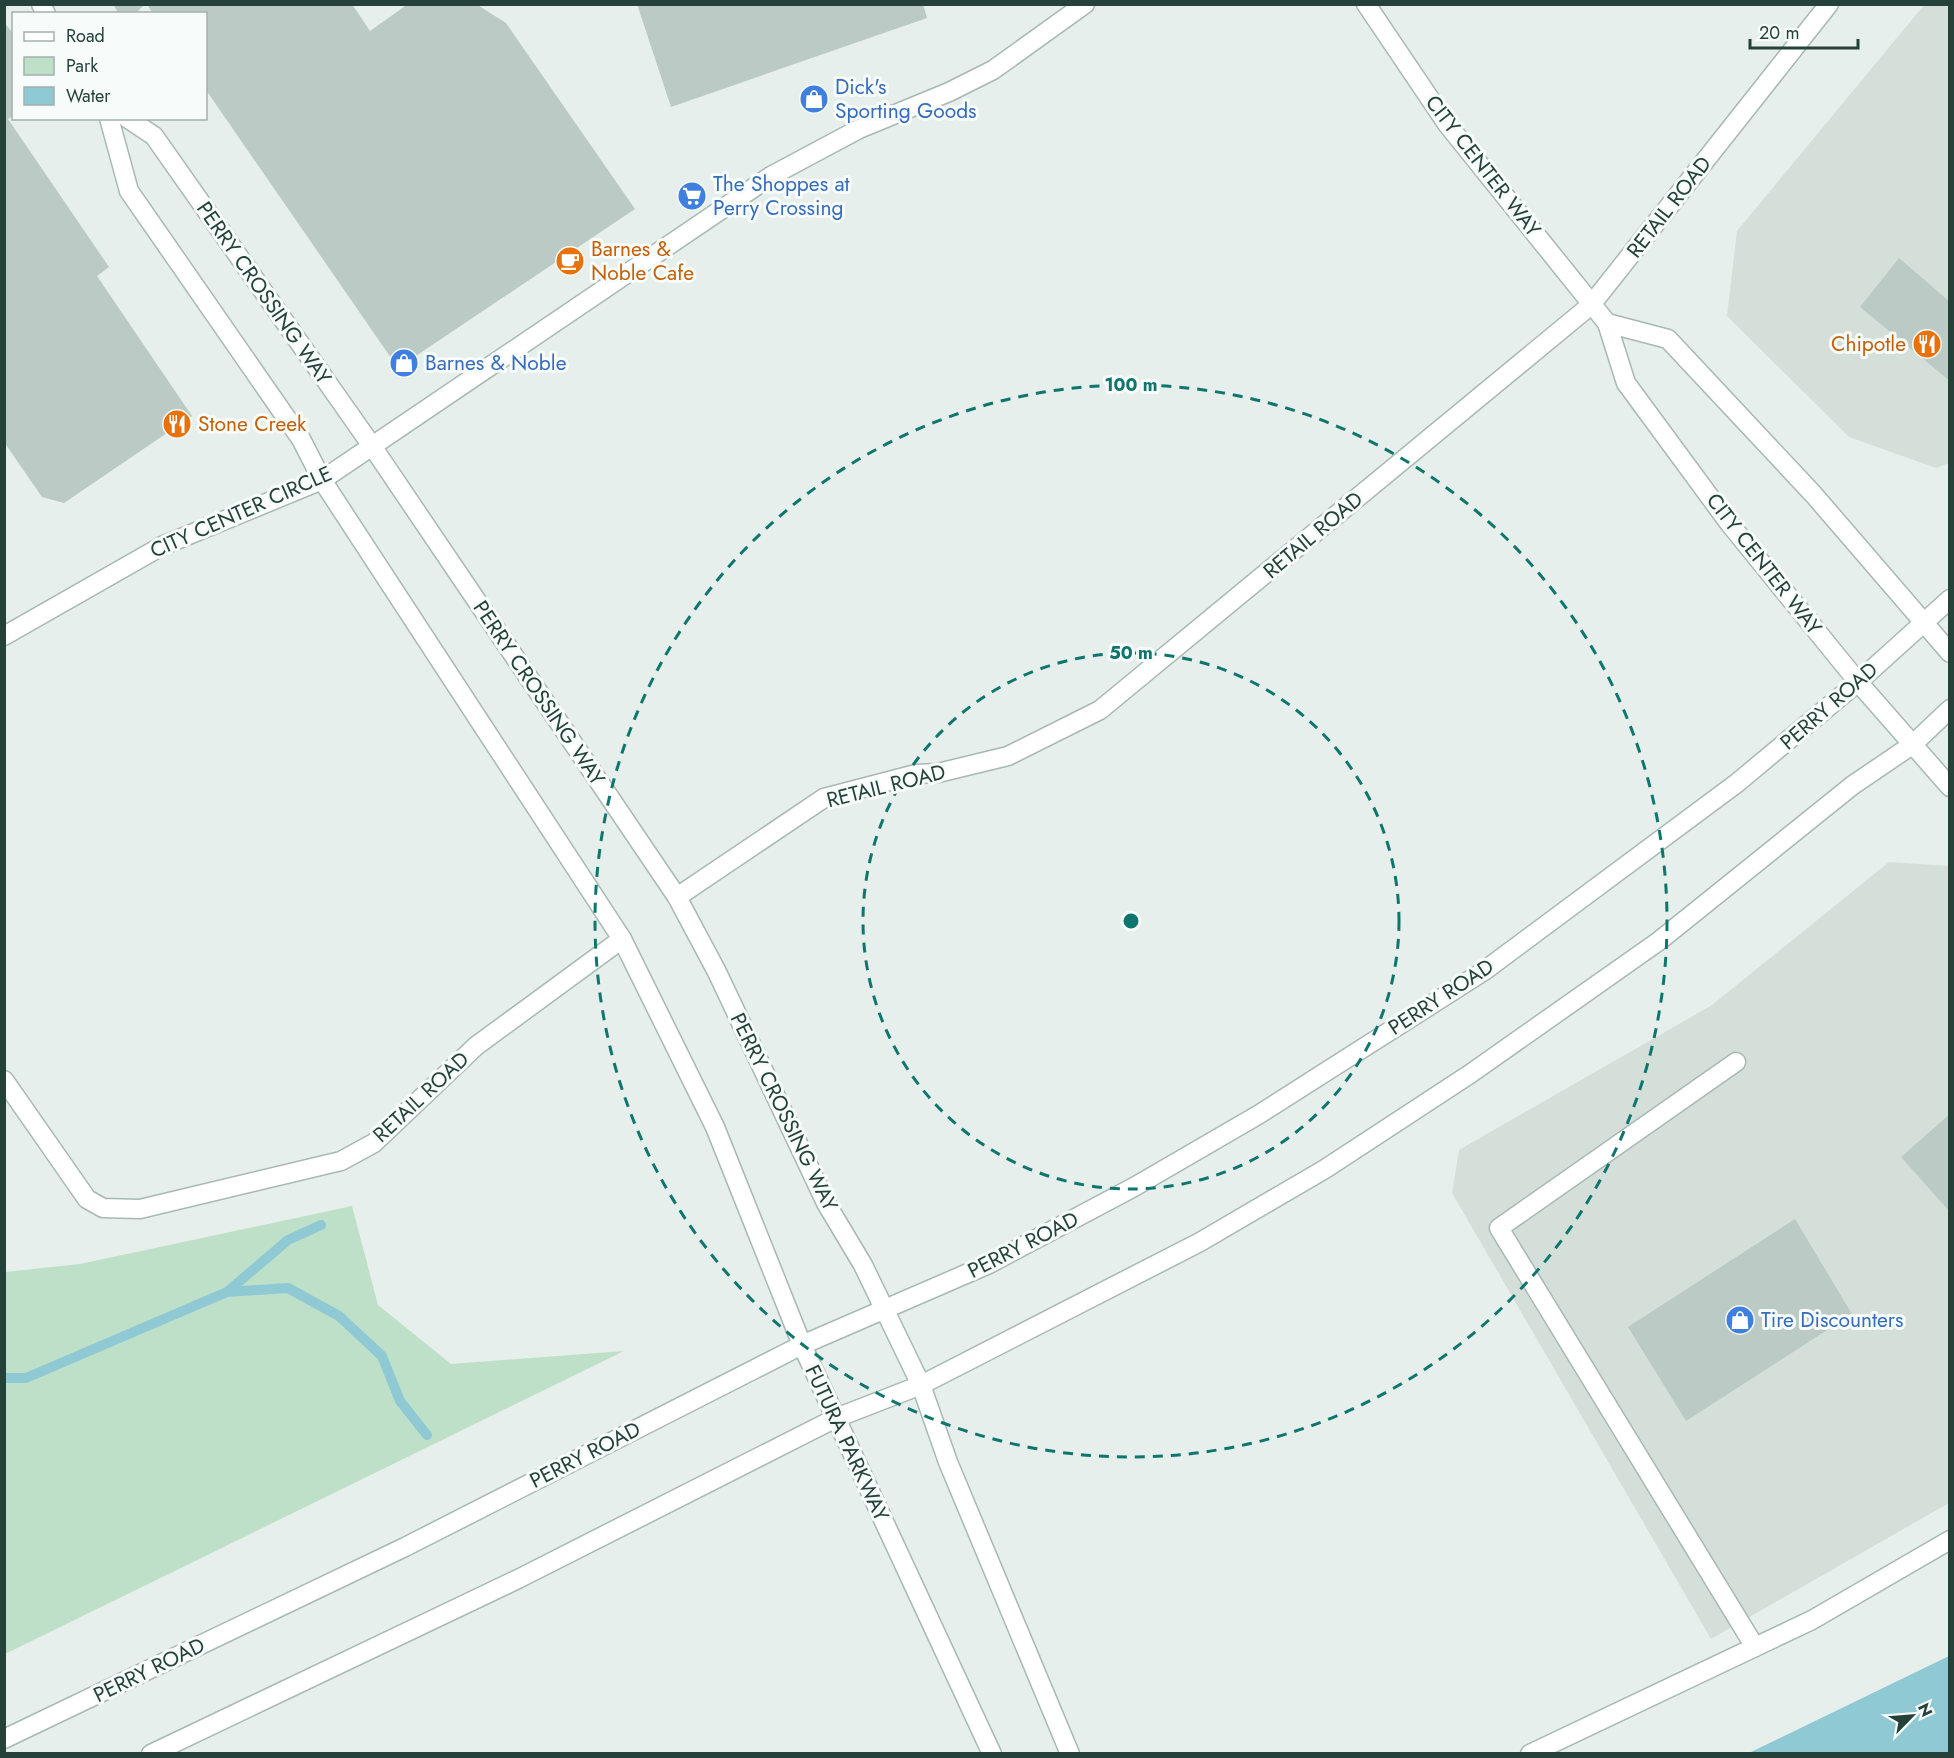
<svg xmlns="http://www.w3.org/2000/svg" width="1954" height="1758" viewBox="0 0 1954 1758" font-family="Jost,sans-serif">
  <style>
    .built { fill: #d4dfda }
    .green { fill: #bfe0c8 }
    .water { fill: #8ec9d4 }
    .lines { fill: none; stroke-linecap: round; stroke-linejoin: round }
    .stream { stroke: #8ec9d4; stroke-width: 10 }
    .building { fill: #bbcac4 }
    .service-casing { stroke: #a8b8b2; stroke-width: 21 }
    .minor-casing { stroke: #a8b8b2; stroke-width: 21 }
    .tertiary-casing { stroke: #a8b8b2; stroke-width: 21 }
    .service { stroke: #fff; stroke-width: 18 }
    .minor { stroke: #fff; stroke-width: 18 }
    .tertiary { stroke: #fff; stroke-width: 18 }
    .ring { fill: none; stroke: #0f766e; stroke-width: 3; stroke-dasharray: 10 8 }
    .labels { text-anchor: middle; stroke-width: 6; stroke-linejoin: round; paint-order: stroke }
    .shop-label { font-size: 21px; fill: #366cbe; stroke: #f7fbf9; text-anchor: start }
    .street-label { font-size: 21px; fill: #24423a; stroke: #f7fbf9 }
    .food-label { font-size: 21px; fill: #c56008; stroke: #f7fbf9; text-anchor: start }
    .centre { fill: #0f766e; stroke: #f7fbf9; stroke-width: 3 }
    .ring-label { font-size: 18px; text-anchor: middle; font-weight: bold; fill: #0f766e; stroke: #f7fbf9; stroke-width: 6; stroke-linejoin: round; paint-order: stroke }
  </style>
  <rect width="100%" height="100%" fill="#e6efeb"/>
  <path class="built" d="M1924,5h25v458l-13,5 -87,-31 -122,-121 10,-85z
    M1889,862l60,4v637l-238,136 -259,-446 7,-43 253,-145z"/>
  <path class="green" d="M352,1206l26,99 73,59 173,-13 -619,303v-382l75,-8z"/>
  <path class="water" d="M1949,1656v97h-200z"/>
  <g class="lines">
    <path class="stream" d="M227,1292l61,-52 33,-15
      M4,1378h22l201,-86 61,-4 51,28 43,40 18,45 27,34"/>
  </g>
  <path class="building" d="M113,4h32l-10,10h-16z
    M147,4h205l18,27 38,-27h68l30,19 129,186 -237,159 -192,-278v-76h-53z
    M637,4h286l4,14 -256,89z
    M4,22l10,13v80l-6,4 101,148 -12,9 95,140 -128,87 -22,-6 -38,-55z
    M1899,258l51,44v79l-90,-74z
    M1950,1114v98l-49,-55z
    M1795,1219l57,95 -166,107 -58,-94z"/>
  <g class="lines">
    <g class="service-casing">
      <path id="service" d="M1366,4l81,120 160,199
        M4,636l158,-90 160,-66 449,-304 88,-47 90,-37 44,-22 92,-66
        M677,897l147,-99 92,-24 22,-1 70,-17 92,-46 491,-405 238,-301
        M1736,1062l-237,166 256,419
        M4,1080l83,119 16,9 37,1 201,-48 33,-18 102,-97 146,-107"/>
    </g>
    <g class="minor-casing">
      <path id="minor" d="M41,4l5,10
        M109,118l20,73 172,248 21,41 300,459 93,188 87,218 190,409
        M127,118l27,18 218,310 305,451 40,75 109,231 37,62 58,120 27,77 122,292
        M1607,323l19,60 103,140 129,159 92,105
        M1607,323l61,16 146,156 136,158
        M1530,1754l282,-134 138,-80"/>
    </g>
    <g class="tertiary-casing">
      <path id="tertiary" d="M4,1739l401,-192 397,-202 187,-81 145,-77 124,-72 226,-144 253,-188 121,-101 92,-83
        M151,1754l367,-175 318,-161 85,-33 279,-143 125,-73 145,-95 189,-133 194,-156 59,-40 38,-36"/>
    </g>
    <use href="#service" class="service"/>
    <use href="#minor" class="minor"/>
    <use href="#tertiary" class="tertiary"/>
  </g>
  <g class="ring">
    <circle cx="1131" cy="921" r="268"/>
    <circle cx="1131" cy="921" r="536"/>
  </g>
  <defs>
    <g id="shop-disc" transform="scale(1.5)"><circle r="9.5" fill="#3f7fe0" stroke="#f7fbf9"/><path d="M-5-2.5h2.3a2.7 3.5 0 0 1 5.4 0H5L5.5 6h-11ZM-1.5-2.5h3a1.5 2.3 0 0 0-3 0Z" fill="#fff"/></g>
    <g id="supermarket-disc" transform="scale(1.5)"><circle r="9.5" fill="#3f7fe0" stroke="#f7fbf9"/><path d="M-6-5.5h2.5l.6 2H6L4.5 2H-2.5L-4.4-4H-6ZM-1.5 3.2a1.3 1.3 0 1 0 .1 0ZM3 3.2a1.3 1.3 0 1 0 .1 0Z" fill="#fff"/></g>
    <g id="cafe-disc" transform="scale(1.5)"><circle r="9.5" fill="#e8710a" stroke="#f7fbf9"/><path d="M-5.5-4.5H6V0H3Q3 3.5 0 3.5H-2.5Q-5.5 3.5-5.5 0ZM3-3.2v2h1.7v-2ZM-6 4.5H4V6H-6Z" fill="#fff"/></g>
    <g id="restaurant-disc" transform="scale(1.5)"><circle r="9.5" fill="#e8710a" stroke="#f7fbf9"/><path d="M-5-6h1v4h1v-4h1v4h1v-4h1v5L-1.5 .5V6h-2V.5L-5-1ZM5-6V6H3V1.5H1.5Q1.5-4 5-6Z" fill="#fff"/></g>
  </defs>
  <g fill-rule="evenodd">
    <use href="#shop-disc" x="814" y="99"/>
    <use href="#supermarket-disc" x="692" y="196"/>
    <use href="#cafe-disc" x="570" y="261"/>
    <use href="#restaurant-disc" x="1927" y="344"/>
    <use href="#shop-disc" x="404" y="363"/>
    <use href="#restaurant-disc" x="177" y="424"/>
    <use href="#shop-disc" x="1740" y="1320"/>
  </g>
  <g class="labels">
    <g class="shop-label">
      <text x="835" y="94">Dick's<tspan x="835" dy="24">Sporting Goods</tspan></text>
      <text x="713" y="191">The Shoppes at<tspan x="713" dy="24">Perry Crossing</tspan></text>
      <text x="425" y="370">Barnes &amp; Noble</text>
      <text x="1761" y="1327">Tire Discounters</text>
    </g>
    <g class="street-label">
      <text transform="translate(1483 166) rotate(52)" y="7">CITY CENTER WAY</text>
      <text transform="translate(1669 207) rotate(-52)" y="7">RETAIL ROAD</text>
      <text transform="translate(264 293) rotate(55)" y="7">PERRY CROSSING WAY</text>
      <text transform="translate(241 512) rotate(-24)" y="7">CITY CENTER CIRCLE</text>
      <text transform="translate(1313 535) rotate(-40)" y="7">RETAIL ROAD</text>
      <text transform="translate(1764 564) rotate(52)" y="7">CITY CENTER WAY</text>
      <text transform="translate(539 693) rotate(56)" y="7">PERRY CROSSING WAY</text>
      <text transform="translate(1829 706) rotate(-41)" y="7">PERRY ROAD</text>
      <text transform="translate(886 786) rotate(-14)" y="7">RETAIL ROAD</text>
      <text transform="translate(1441 997) rotate(-33)" y="7">PERRY ROAD</text>
      <text transform="translate(421 1097) rotate(-43)" y="7">RETAIL ROAD</text>
      <text transform="translate(784 1112) rotate(64)" y="7">PERRY CROSSING WAY</text>
      <text transform="translate(1023 1245) rotate(-27)" y="7">PERRY ROAD</text>
      <text transform="translate(847 1443) rotate(65)" y="7">FUTURA PARKWAY</text>
      <text transform="translate(585 1455) rotate(-27)" y="7">PERRY ROAD</text>
      <text transform="translate(149 1670) rotate(-26)" y="7">PERRY ROAD</text>
    </g>
    <g class="food-label">
      <text x="591" y="256">Barnes &amp;<tspan x="591" dy="24">Noble Cafe</tspan></text>
      <text x="1906" y="351" text-anchor="end">Chipotle</text>
      <text x="198" y="431">Stone Creek</text>
    </g>
  </g>
  <circle cx="1131" cy="921" r="9" class="centre"/>
  <g class="ring-label">
    <text x="1131" y="391">100 m</text>
    <text x="1131" y="659">50 m</text>
  </g>
  <rect width="1954" height="1758" fill="none" stroke="#24423a" stroke-width="12"/>
  <rect x="12" y="12" width="195" height="108" fill="#f7fbf9" stroke="#a3b1ad" stroke-width="1.5"/>
  <rect x="24" y="32" width="30" height="9" fill="#ffffff" stroke="#a3b1ad" stroke-width="1.5"/>
  <text x="66" y="42" font-size="18" fill="#24423a">Road</text>
  <rect x="24" y="57" width="30" height="18" fill="#bfe0c8" stroke="#a3b1ad" stroke-width="1.5"/>
  <text x="66" y="72" font-size="18" fill="#24423a">Park</text>
  <rect x="24" y="87" width="30" height="18" fill="#8ec9d4" stroke="#a3b1ad" stroke-width="1.5"/>
  <text x="66" y="102" font-size="18" fill="#24423a">Water</text>
  <g transform="translate(1912 1716) rotate(65)" stroke="#f7fbf9" stroke-width="4.5" paint-order="stroke">
  <path d="M0-4.5L10 22L0 15L-10 22Z" fill="#24423a"/>
  <text y="-9" font-size="16" font-weight="bold" text-anchor="middle" fill="#24423a">N</text>
  </g>
  <path d="M1750 39v9h108v-9" fill="none" stroke="#24423a" stroke-width="3"/>
  <text x="1759" y="39" font-size="18" fill="#24423a" stroke="#f7fbf9" stroke-width="4.5" paint-order="stroke">20 m</text>
</svg>
